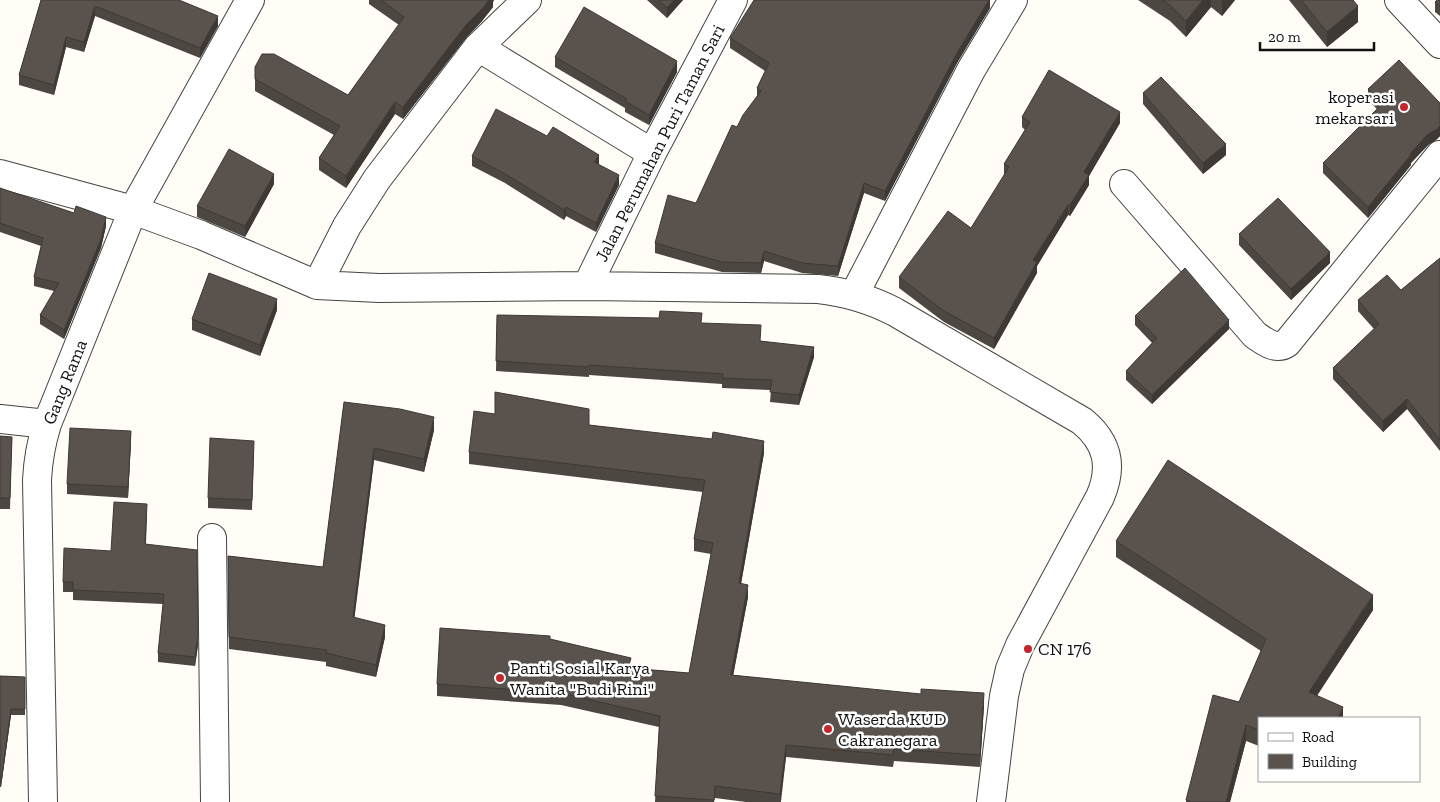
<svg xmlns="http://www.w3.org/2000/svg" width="1440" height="802" viewBox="0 0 1440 802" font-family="'Zilla Slab',serif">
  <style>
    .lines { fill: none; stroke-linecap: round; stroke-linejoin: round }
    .minor-casing { stroke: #444; stroke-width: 30 }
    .minor { stroke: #fff; stroke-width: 28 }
    .wall { fill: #4d4742 }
    .shaded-wall { fill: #3f3936 }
    .building { fill: #5a524d; stroke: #3f3936 }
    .poi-dot { fill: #c4262e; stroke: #fff; stroke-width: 2 }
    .labels { text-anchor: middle; stroke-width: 5; stroke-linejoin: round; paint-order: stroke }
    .poi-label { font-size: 18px; fill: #111; stroke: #fff; text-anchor: start }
    .street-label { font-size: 18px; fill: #111; stroke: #fff }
  </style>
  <rect width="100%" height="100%" fill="#fffdf5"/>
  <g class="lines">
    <g class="minor-casing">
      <path id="minor" d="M1399,0l41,44
        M478,47l174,106
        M0,174l133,36 68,25 116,50 62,3 208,-2 231,3c28,3 52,10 77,23l187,109c26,21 31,46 18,76l-80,148 -10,24 -6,27 -13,106
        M1124,184l131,151c9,6 21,16 32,8l153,-188
        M317,285l30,-59 30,-47 101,-132 49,-47
        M587,286l65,-133 81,-153
        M854,295l117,-225 42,-70
        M0,419l47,5
        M212,538l3,264
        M43,802l-6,-322c1,-20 4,-37 10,-56l86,-214 117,-210"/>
    </g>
    <use href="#minor" class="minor"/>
  </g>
  <path class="wall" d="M41,0h138l39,26 -18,32 -105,-42 -11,36 -18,-5 -12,48 -35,-10v-10z
    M369,0h125l-1,2v5l-11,14 -16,17 -63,81 -8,-5 -49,74 -27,-18v-12l15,-23 -79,-44v-24l93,28 51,-70 -30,-21z
    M647,0h36l-16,18z
    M990,0v8l-33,55 -72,138 -21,-8 -26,83 -36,-3 -38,-12 -3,12 -39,-1 -67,-19v-10l41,-40 41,-76 20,-31v-8l8,-17 -35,-23v-10z
    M1138,0h97l-13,16 -11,-9 -25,30 -16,-16z
    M1289,0h64l5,22 -31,25z
    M1440,0v16l-5,-4v-10z
    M555,57l122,15 -28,53 -24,-13v-4l-70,-41z
    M1368,89l72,14v33l-4,4 -8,5 -17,18v2l-43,53 -45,-45v-10l54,-54 -9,-9z
    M1143,93l83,62 -23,19 -60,-70z
    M1022,117l98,6 -31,53v9l-19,31 -2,-1 -31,51v7l-43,76 -50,-27 -45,-34v-11l72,-49 34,-53 -1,-1v-10l21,-34 -3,-3z
    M472,156l127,9 20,20 -23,47 -30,-16 -2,4 -59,-37 -33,-17z
    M274,184l-29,53 -48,-20v-11z
    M0,188l106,38 -5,22 -37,91 -24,-15v-9l14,-24 -20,-5v-9l7,-31 -41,-14z
    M1239,234l91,29 -39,37 -52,-55z
    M1440,258v193l-33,-42 -24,23 -50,-53v-11l41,-39 -16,-18v-11l43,-10z
    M277,310l-17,46 -68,-26v-11z
    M497,315l205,8 112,34 -15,48 -29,-3 1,-12 -49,-2v-4l-133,-9v2l-93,-6z
    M1135,316l94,13 -77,75 -26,-24v-9l26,-28 -17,-18z
    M344,402l90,28 -10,42 -50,-12 -20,158 31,19 -9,40 -50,-11v-4l-97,-13 -1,-93 95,11z
    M589,425l175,28 -23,131 7,13 -15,78 251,30 -4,62 -86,-6 -1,6 -107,-10 -5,45h-35l-31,-4 -1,4h-59l4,-75 -98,-22 -124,-9v-12l113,-45 81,29 58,5 22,-119 -17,-3v-12l9,-47 -234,-28v-12z
    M0,436l12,1 -2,72h-10z
    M131,441l-3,57 -61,-4v-10z
    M254,451l-2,59 -44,-2v-10z
    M147,514l-1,30 52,101 -3,21 -37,-4v-9l5,-49 -90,-4v-8h-10v-10l48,-31z
    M1116,541l257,69 -56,85 26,23h-84v28l-13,-5 -16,61h-44v-2l53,-98 22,-51 -145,-94z
    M0,676l25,1v38h-14l-10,72h-1z"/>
  <path class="shaded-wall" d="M489,0h5l-1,2v5l-11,14 -16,17 -63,81v-12l63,-82z
    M674,0h9l-16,18v-10z
    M989,0h1v8l-33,55 -72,138v-10l72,-138z
    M1203,0h8v7l-25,30v-16z
    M1222,0h13l-13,16z
    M95,6v10l-11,36v-10z
    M1358,6v16l-31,25v-15z
    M218,16v10l-18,32v-10z
    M66,37v10l-12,48v-10z
    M677,61v11l-28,53v-10z
    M395,102v12l-49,74v-12z
    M1120,112v11l-31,53v9l-19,31v-11l14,-33z
    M1440,126v10l-4,4 -8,5 -17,18v2l-43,53v-11l42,-53 18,-20z
    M1226,144v11l-23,19v-11z
    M599,155v10l-5,-3z
    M274,174v10l-29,53v-11z
    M619,175v10l-23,47v-9z
    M864,183v10l-26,83v-10z
    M1068,205v10l-31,51v7l-43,76v-11l39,-78z
    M566,207v9l-2,4v-10z
    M106,217v9l-5,22 -37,91v-9z
    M764,251v10l-3,12v-10z
    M1330,252v11l-39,37v-11z
    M277,299v11l-17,46v-11z
    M1229,320v9l-77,75v-9z
    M814,347v10l-15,48v-10z
    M1407,399v10l-24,23v-11z
    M434,417v13l-10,42v-13z
    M131,431v10l-3,57v-11z
    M764,441v12l-25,142v-12z
    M374,448v12l-21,170v-13z
    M748,585v12l-17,90v-12z
    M1373,595v15l-64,98v-16z
    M385,625v12l-9,40v-12z
    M198,635v10l-3,21v-9z
    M984,693v12l-4,62v-12z
    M1343,707v11h-5z
    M11,709v6l-10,72v-5z
    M1246,725v16l-16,61h-4z
    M786,745v12l-6,45v-8z"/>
  <path class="building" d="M41,0h138l39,16 -18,32 -105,-42 -11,36 -18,-5 -12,48 -35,-10z
    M381,0h108l-7,9 -16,16 -63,82 -8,-5 -49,74 -27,-18 21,-32 -85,-47v-12l7,-13h12l74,41 56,-78z
    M659,0h15l-7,8z
    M754,0h235l-32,53 -72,138 -21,-8 -26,83 -36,-3 -38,-12 -3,12 -39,-1 -67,-19 13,-48 28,8 36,-78 5,2 6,-12 18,-24 -4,-3 12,-25 -39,-25z
    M1162,0h41l-17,21 -16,-16z
    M1301,0h52l5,6 -31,26z
    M1437,0h3v6l-5,-4z
    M584,7l93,54 -28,54 -24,-14 2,-2 -72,-42z
    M1399,60l41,43v23l-4,4 -8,4 -18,20 1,1 -43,52 -45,-44 59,-59 -14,-15z
    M1049,70l71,42 -36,60 5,3 -19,30h-2l-35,55 4,2 -43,76 -50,-27 -45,-34 49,-66 23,17 38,-61 -5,-3 26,-42 -8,-5z
    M1161,77l65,67 -23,19 -60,-70z
    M496,109l51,27 6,-9 46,28 -5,7 25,13 -23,48 -30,-16 -2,3 -59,-36 -33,-18z
    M229,149l45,25 -29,52 -48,-20z
    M0,188l74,25 2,-7 30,11 -5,22 -37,91 -24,-15 19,-32 -25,-6 9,-39 -43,-15z
    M1278,198l52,54 -39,37 -52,-55z
    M1440,258v182l-33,-41 -24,22 -50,-53 46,-44 -21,-24 29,-25 14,15z
    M1185,268l44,52 -77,75 -26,-24 31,-33 -22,-22z
    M209,273l68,26 -17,46 -68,-26z
    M660,311l42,2 -1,10 60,2 -1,16 54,6 -15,48 -29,-3 2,-12 -50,-2 1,-4 -134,-9v2l-93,-6 1,-46 162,3z
    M495,392l94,17v16l123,14 1,-7 51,9 -25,142 9,2 -17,90 190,19v-5l63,4 -4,62 -86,-6 -1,6 -107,-10 -6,49 -65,-8 -1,14 -59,-4 5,-80 -99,-23 -124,-9 3,-56 110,8v3l81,19 -3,10 61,5 24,-130 -19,-4 11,-59 -236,-28 5,-41 21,3z
    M344,402l56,7 34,8 -10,42 -50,-11 -21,169 32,8 -9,40 -50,-12 1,-3 -98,-13 -1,-81 95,11z
    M70,428l61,3 -3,56 -61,-3z
    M0,436l12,1 -2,61h-10z
    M210,438l44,3 -2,59 -44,-2z
    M1168,460l205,135 -64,97 34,15 -5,11h-79v12l-13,-5 -20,77h-34l-6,-2 27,-105 26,7 27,-63 -150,-98z
    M114,502l33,2 -2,40 52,6 1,85 -3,22 -37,-4 6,-59 -91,-4v-8h-10l1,-34 47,3z
    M0,676l25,1v32h-14l-10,73h-1z"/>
  <g class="poi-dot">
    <circle cx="1404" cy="107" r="5"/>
    <circle cx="1028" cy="649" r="5"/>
    <circle cx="500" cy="678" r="5"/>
    <circle cx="828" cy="729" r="5"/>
  </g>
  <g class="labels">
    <g class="poi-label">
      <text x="1394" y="103" text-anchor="end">koperasi<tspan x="1394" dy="21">mekarsari</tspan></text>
      <text x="1038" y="655">CN 176</text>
      <text x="510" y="674">Panti Sosial Karya<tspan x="510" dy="21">Wanita "Budi Rini"</tspan></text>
      <text x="838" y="725">Waserda KUD<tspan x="838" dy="21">Cakranegara</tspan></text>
    </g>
    <g class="street-label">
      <text transform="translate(660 143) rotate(-63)" y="6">Jalan Perumahan Puri Taman Sari</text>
      <text transform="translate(65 382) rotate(-68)" y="6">Gang Rama</text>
    </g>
  </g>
  <rect x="1258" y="717" width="162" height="65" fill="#ffffff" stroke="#a0a0a0"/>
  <rect x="1268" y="733" width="25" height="8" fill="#ffffff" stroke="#a0a0a0"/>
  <text x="1302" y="742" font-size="15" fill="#111111">Road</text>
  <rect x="1268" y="754" width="25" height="15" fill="#5a524d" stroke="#a0a0a0"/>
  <text x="1302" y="767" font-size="15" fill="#111111">Building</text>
  <path d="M1260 42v8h114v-8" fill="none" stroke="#111111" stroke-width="2.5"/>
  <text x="1268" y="42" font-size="15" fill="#111111" stroke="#ffffff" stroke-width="4" paint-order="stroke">20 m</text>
</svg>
